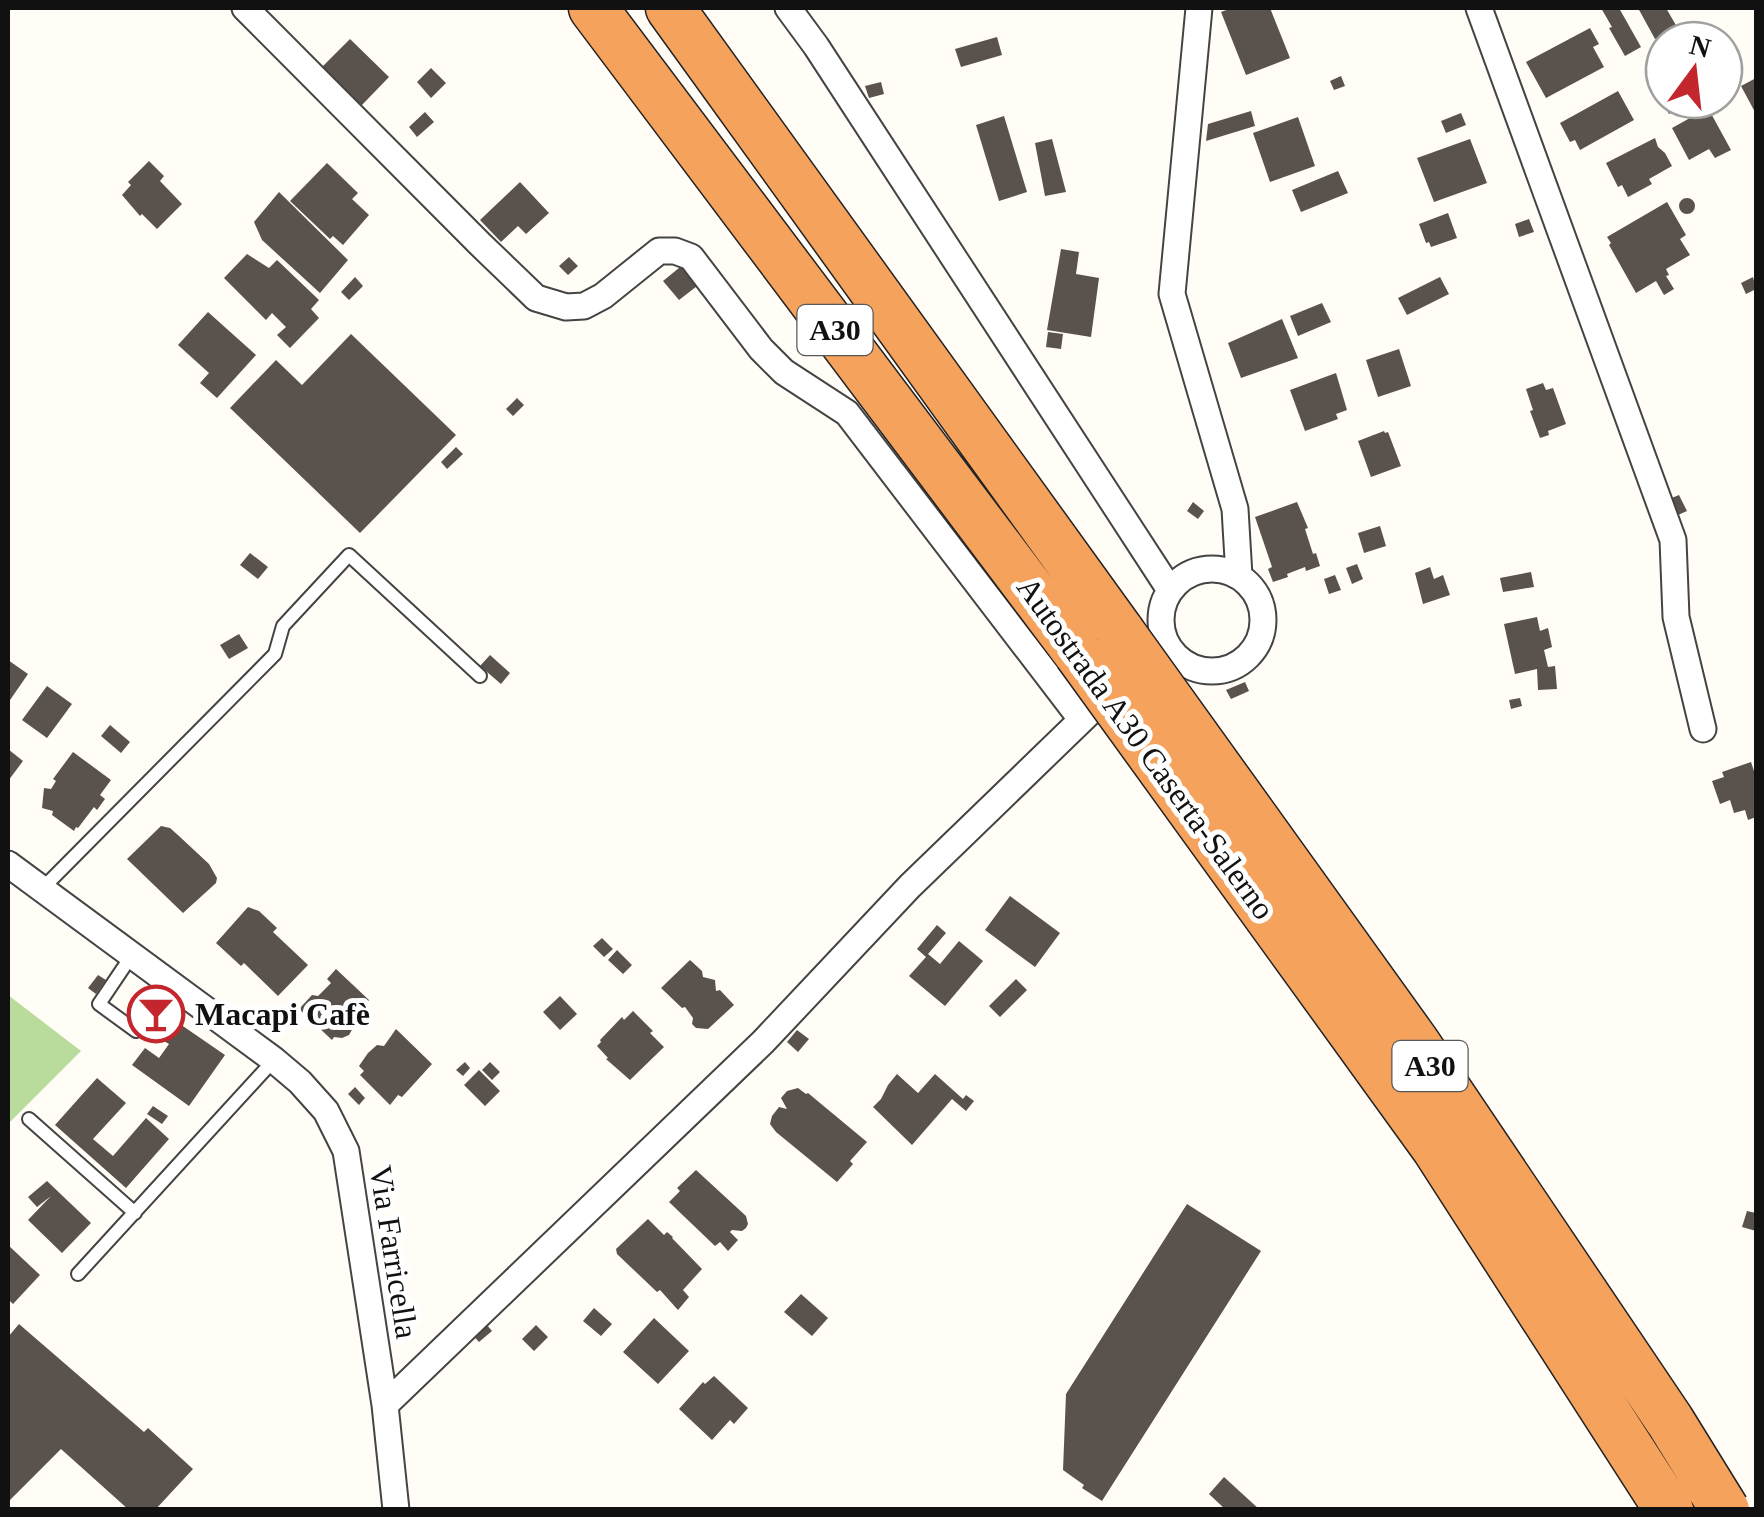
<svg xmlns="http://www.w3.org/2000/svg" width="1764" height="1517" viewBox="0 0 1764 1517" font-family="Georgia,serif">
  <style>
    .forest { fill: #b9dc9c }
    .building { fill: #5a524d }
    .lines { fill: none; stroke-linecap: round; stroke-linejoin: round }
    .lane-casing { stroke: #444; stroke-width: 16 }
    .street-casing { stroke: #444; stroke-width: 29 }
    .highway-casing { stroke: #222; stroke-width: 51 }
    .lane { stroke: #fff; stroke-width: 12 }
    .street { stroke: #fff; stroke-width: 25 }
    .highway { stroke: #f5a25d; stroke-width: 48 }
    .highway-bridge-casing { stroke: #222; stroke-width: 51; stroke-linecap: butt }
    .highway-bridge { stroke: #f5a25d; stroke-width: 48 }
    .labels { text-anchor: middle; stroke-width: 10; stroke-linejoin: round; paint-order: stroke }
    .shield { fill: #fff; stroke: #585858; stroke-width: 2.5 }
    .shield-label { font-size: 30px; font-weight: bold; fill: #111 }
    .street-label { font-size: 32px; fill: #111; stroke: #fff }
    .poi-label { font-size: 32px; font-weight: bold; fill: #111; stroke: #fff; text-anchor: start }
  </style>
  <rect width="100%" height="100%" fill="#fffdf5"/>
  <path class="forest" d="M8,995l73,56 -73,73z"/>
  <path class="building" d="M1232,8h38l20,50 -44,17 -25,-63z
    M1601,8h18l22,39 -16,9 -16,-28 3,-1z
    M1638,8h28l11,19 -22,12z
    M1590,28l9,16 -6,3 11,20 -58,31 -20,-36z
    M997,37l5,18 -41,12 -6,-18z
    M350,39l39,38 -28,29 -39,-39z
    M1664,63v37h32l-27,14 -22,-42z
    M431,68l15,15 -15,15 -14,-16z
    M1341,76l4,10 -11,4 -4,-9z
    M1756,78v36l-15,-28z
    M881,82l3,12 -15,4 -4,-12z
    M1618,91l16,29 -54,30 -5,-10 -5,2 -10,-19z
    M1708,108l23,42 -16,8 -6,-9 -20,11 -17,-32z
    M1251,111l4,15 -49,15 2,-17z
    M425,112l9,10 -17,15 -8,-10z
    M1461,113l5,12 -20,8 -5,-12z
    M1004,116l23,76 -28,9 -23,-76z
    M1298,117l17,49 -45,16 -17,-49z
    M1655,138l3,9 7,6 7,13 -23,13 3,5 -24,13 -6,-12 -4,2 -12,-24z
    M1052,139l14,53 -21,4 -10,-53z
    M1470,139l17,44 -53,19 -17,-44z
    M149,161l15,15 -4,5 22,23 -25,25 -15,-15 -2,2 -18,-21 9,-10 -3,-3z
    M327,163l31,30 -6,6 17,16 -26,30 -10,-9 -3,3 -40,-38z
    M1338,171l10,22 -47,19 -9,-22z
    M520,182l29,31 -23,21 -8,-8 -17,16 -21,-22z
    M279,192l69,68 -28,33 -58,-53 -8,-18z
    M1679 206a8 8 0 1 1 16 0a8 8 0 1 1-16 0Z
    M1667,202l19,33 -6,4 10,16 -24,14 3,6 -3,1 8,13 -10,6 -8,-14 -20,12 -27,-48 2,-2 -4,-6z
    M1448,213l9,25 -26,9 -2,-5 -3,1 -7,-19z
    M1529,219l5,13 -15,5 -4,-13z
    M1061,249l18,3 -3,22 23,4 -8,59 -44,-7z
    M247,254l22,14 8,-8 42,40 -8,9 8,9 -29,30 -13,-13 9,-8 -14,-14 -6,7 -42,-42z
    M569,257l9,9 -10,9 -9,-9z
    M685,263l16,20 -22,17 -16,-19z
    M355,277l8,9 -14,14 -8,-8z
    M1440,277l9,17 -42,21 -9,-17z
    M1753,277l3,12 -10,5 -5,-11z
    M1322,303l9,19 -33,14 -8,-20z
    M208,312l48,43 -39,43 -17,-15 9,-10 -31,-28z
    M1282,319l16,39 -57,20 -13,-35z
    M1048,332l15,2 -2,15 -15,-2z
    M351,334l105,101 -96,98 -130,-125 46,-48 26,25z
    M1399,349l12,37 -33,11 -12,-37z
    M1336,373l11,37 -11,4 2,5 -33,12 -15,-41z
    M1543,383l3,7 7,-2 13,36 -18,7 1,4 -9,3 -10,-27 3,-1 -7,-21z
    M517,398l7,7 -11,11 -7,-7z
    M1384,431l1,2 3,-1 13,34 -30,11 -13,-36z
    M456,447l7,7 -16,15 -6,-7z
    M1679,495l8,16 -16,7 -7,-17z
    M1193,502l11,9 -6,8 -11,-8z
    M1297,502l11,26 -3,1 8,25 3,-1 4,13 -14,5 -1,-4 -18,7 1,3 -15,5 -5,-13 4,-2 -17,-50z
    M1380,526l6,20 -22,7 -6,-20z
    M250,553l18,14 -10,12 -18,-14z
    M1357,564l6,15 -11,5 -6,-16z
    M1430,567l4,12 9,-4 7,20 -27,9 -8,-31z
    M1531,572l3,15 -31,5 -3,-14z
    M1335,575l6,15 -12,4 -5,-15z
    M1537,617l3,14 8,-3 4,19 -8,3 4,17 7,-1 2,23 -19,1 -1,-21 -22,5 -11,-50z
    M239,634l9,14 -19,11 -9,-14z
    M490,655l20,18 -9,11 -21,-18z
    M8,660l20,14 -20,29z
    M1245,682l4,9 -18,8 -5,-9z
    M47,686l25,18 -25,34 -25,-18z
    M1520,698l2,8 -11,3 -2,-9z
    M110,725l20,17 -9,11 -20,-17z
    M8,749l15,12 -15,20z
    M73,752l38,28 -11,15 5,4 -8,11 -3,-3 -16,21 -2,-1 -2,4 -22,-16 1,-4 -11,-3 2,-20 7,1 5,-8 -3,-2z
    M1751,762l5,15v40l-8,3 -3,-10 -11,3 -4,-13 -10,4 -8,-23 12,-4 -2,-5z
    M161,826l9,2 9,8 30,28 8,14 -1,5 -33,30 -56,-54z
    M1010,896l50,37 -25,34 -50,-37z
    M248,907l11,4 18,17 -4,4 35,33 -30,31 -34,-33 -3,3 -25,-23z
    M937,925l9,8 -18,21 12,10 19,-23 24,20 -38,45 -36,-30 17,-19 -9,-8z
    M602,938l11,11 -9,8 -11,-11z
    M617,950l15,15 -9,9 -15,-14z
    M690,960l12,11 1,6 12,3 1,11 4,-1 14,15 -26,24 -12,-1 -4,-4 1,-6 -8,-11 -3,1 -21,-20z
    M336,969l33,31 -17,20 1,8 -4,7 -7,3 -8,-1 -2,3 -33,-31 13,-14 6,1 13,-13 -4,-4z
    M98,975l8,5 -10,14 -8,-6z
    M1016,979l11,11 -27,27 -11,-11z
    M560,996l17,18 -17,16 -17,-18z
    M633,1011l20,20 -3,2 14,14 -34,33 -24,-21 2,-1 -11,-12 4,-4 -1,-2 22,-23 2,3z
    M177,1022l48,33 -36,51 -57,-41 13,-17 14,10 10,-14 -5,-3z
    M396,1029l36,35 -30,33 -4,-2 -8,10 -30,-30 4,-4 -5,-5 9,-13 9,-8 7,1z
    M797,1030l12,9 -11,13 -11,-10z
    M465,1062l5,6 -7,8 -7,-6z
    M490,1062l10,10 -8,8 -10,-10z
    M479,1070l21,21 -15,15 -21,-21z
    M897,1074l21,19 17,-19 28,25 3,-4 8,6 -8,10 -14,-12 -40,46 -39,-38 8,-8 7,-14z
    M97,1078l29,25 -33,36 20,17 33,-38 23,21 -43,49 -71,-63z
    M355,1087l10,11 -6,7 -11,-11z
    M798,1088l8,6 2,-1 59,49 -17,19 3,3 -16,18 -61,-50 -6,-8 2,-8 7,-9 8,2 -6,-11 6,-7z
    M153,1106l15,10 -6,8 -15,-10z
    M696,1170l50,46 2,8 -2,4 -4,3 -10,-1 -2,2 8,8 -10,11 -8,-9 -5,4 -46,-44 11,-11 -3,-3z
    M47,1181l44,42 -29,30 -34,-33 23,-24 -14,11 -9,-10z
    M1187,1204l74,47 -159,250 -20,-13 2,-3 -21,-15 3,-76z
    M1747,1211l9,2v18l-14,-4z
    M648,1219l16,16 3,-3 6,5 -1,1 30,31 -19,21 6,7 -11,13 -18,-20 -3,2 -40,-38 -1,-5z
    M8,1245l32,30 -27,29 -5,-5z
    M801,1294l27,24 -16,18 -28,-24z
    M594,1308l18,16 -11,12 -18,-15z
    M481,1318l11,13 -13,11 -11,-12z
    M654,1318l35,33 -31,33 -35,-32z
    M19,1324l125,108 4,-4 45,41 -38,41h-26l-68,-61 -53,53v-165z
    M536,1325l12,12 -14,14 -12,-12z
    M714,1376l34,32 -14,16 -4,-4 -18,20 -33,-31 24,-27 2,2z
    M1224,1477l36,33h-34l-17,-16z"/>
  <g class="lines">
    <g class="lane-casing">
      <path id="lane" d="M42,889l233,-235 8,-28 66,-71 131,121
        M132,955l-33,49 37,27
        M29,1119l106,94
        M78,1274l196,-214"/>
    </g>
    <g class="street-casing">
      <path id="street" d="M245,8l235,236 56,54 30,9 18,-1 19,-10 56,-45h16l16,6 70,92 23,23 63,41 234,306
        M788,8l28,38 354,544
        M1199,8l-27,286 63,215 4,67
        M1479,8l194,532 3,77 27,112
        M1161 620a51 51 0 1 1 102 0a51 51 0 1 1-102 0Z
        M1137,674l34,-24
        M8,864l266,196 26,22 26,29 20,40 39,254 11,105
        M385,1405l378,-363 147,-156 184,-178"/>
    </g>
    <g class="highway-casing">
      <path id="highway" d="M593,8l485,645
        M670,8l451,625"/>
    </g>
    <use href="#lane" class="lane"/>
    <use href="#street" class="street"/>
    <use href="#highway" class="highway"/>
    <g class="highway-bridge-casing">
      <path id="highway-bridge" d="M1121,633l293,408 256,380 55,89
        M1078,653l358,495 233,362"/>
    </g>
    <use href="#highway-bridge" class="highway-bridge"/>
  </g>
  <defs>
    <g id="bar-ring" transform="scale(2.875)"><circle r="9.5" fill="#fff" stroke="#c4262e" stroke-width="1.5"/><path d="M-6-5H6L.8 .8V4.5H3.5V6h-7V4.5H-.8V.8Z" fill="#c4262e"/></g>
  </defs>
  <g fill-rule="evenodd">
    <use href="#bar-ring" x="156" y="1014"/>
  </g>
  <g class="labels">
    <g class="shield">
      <rect x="797.5" y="305" width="75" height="50" rx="8"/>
      <rect x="1392.5" y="1041" width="75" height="50" rx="8"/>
    </g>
    <g class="shield-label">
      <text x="835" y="340">A30</text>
      <text x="1430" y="1076">A30</text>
    </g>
    <g class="street-label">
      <text transform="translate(1146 748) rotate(54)" y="11">Autostrada A30 Caserta-Salerno</text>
      <text transform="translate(394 1252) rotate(81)" y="11">Via Farricella</text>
    </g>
    <g class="poi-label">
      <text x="195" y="1025">Macapi Cafè</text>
    </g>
  </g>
  <rect width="1764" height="1517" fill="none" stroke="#111111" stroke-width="20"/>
  <g transform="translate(1694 70) rotate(15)"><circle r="48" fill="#ffffff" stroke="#a0a0a0" stroke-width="2.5"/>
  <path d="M0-8L18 38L0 25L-18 38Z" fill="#c4262e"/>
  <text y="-15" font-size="28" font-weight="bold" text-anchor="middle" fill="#111111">N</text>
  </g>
</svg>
